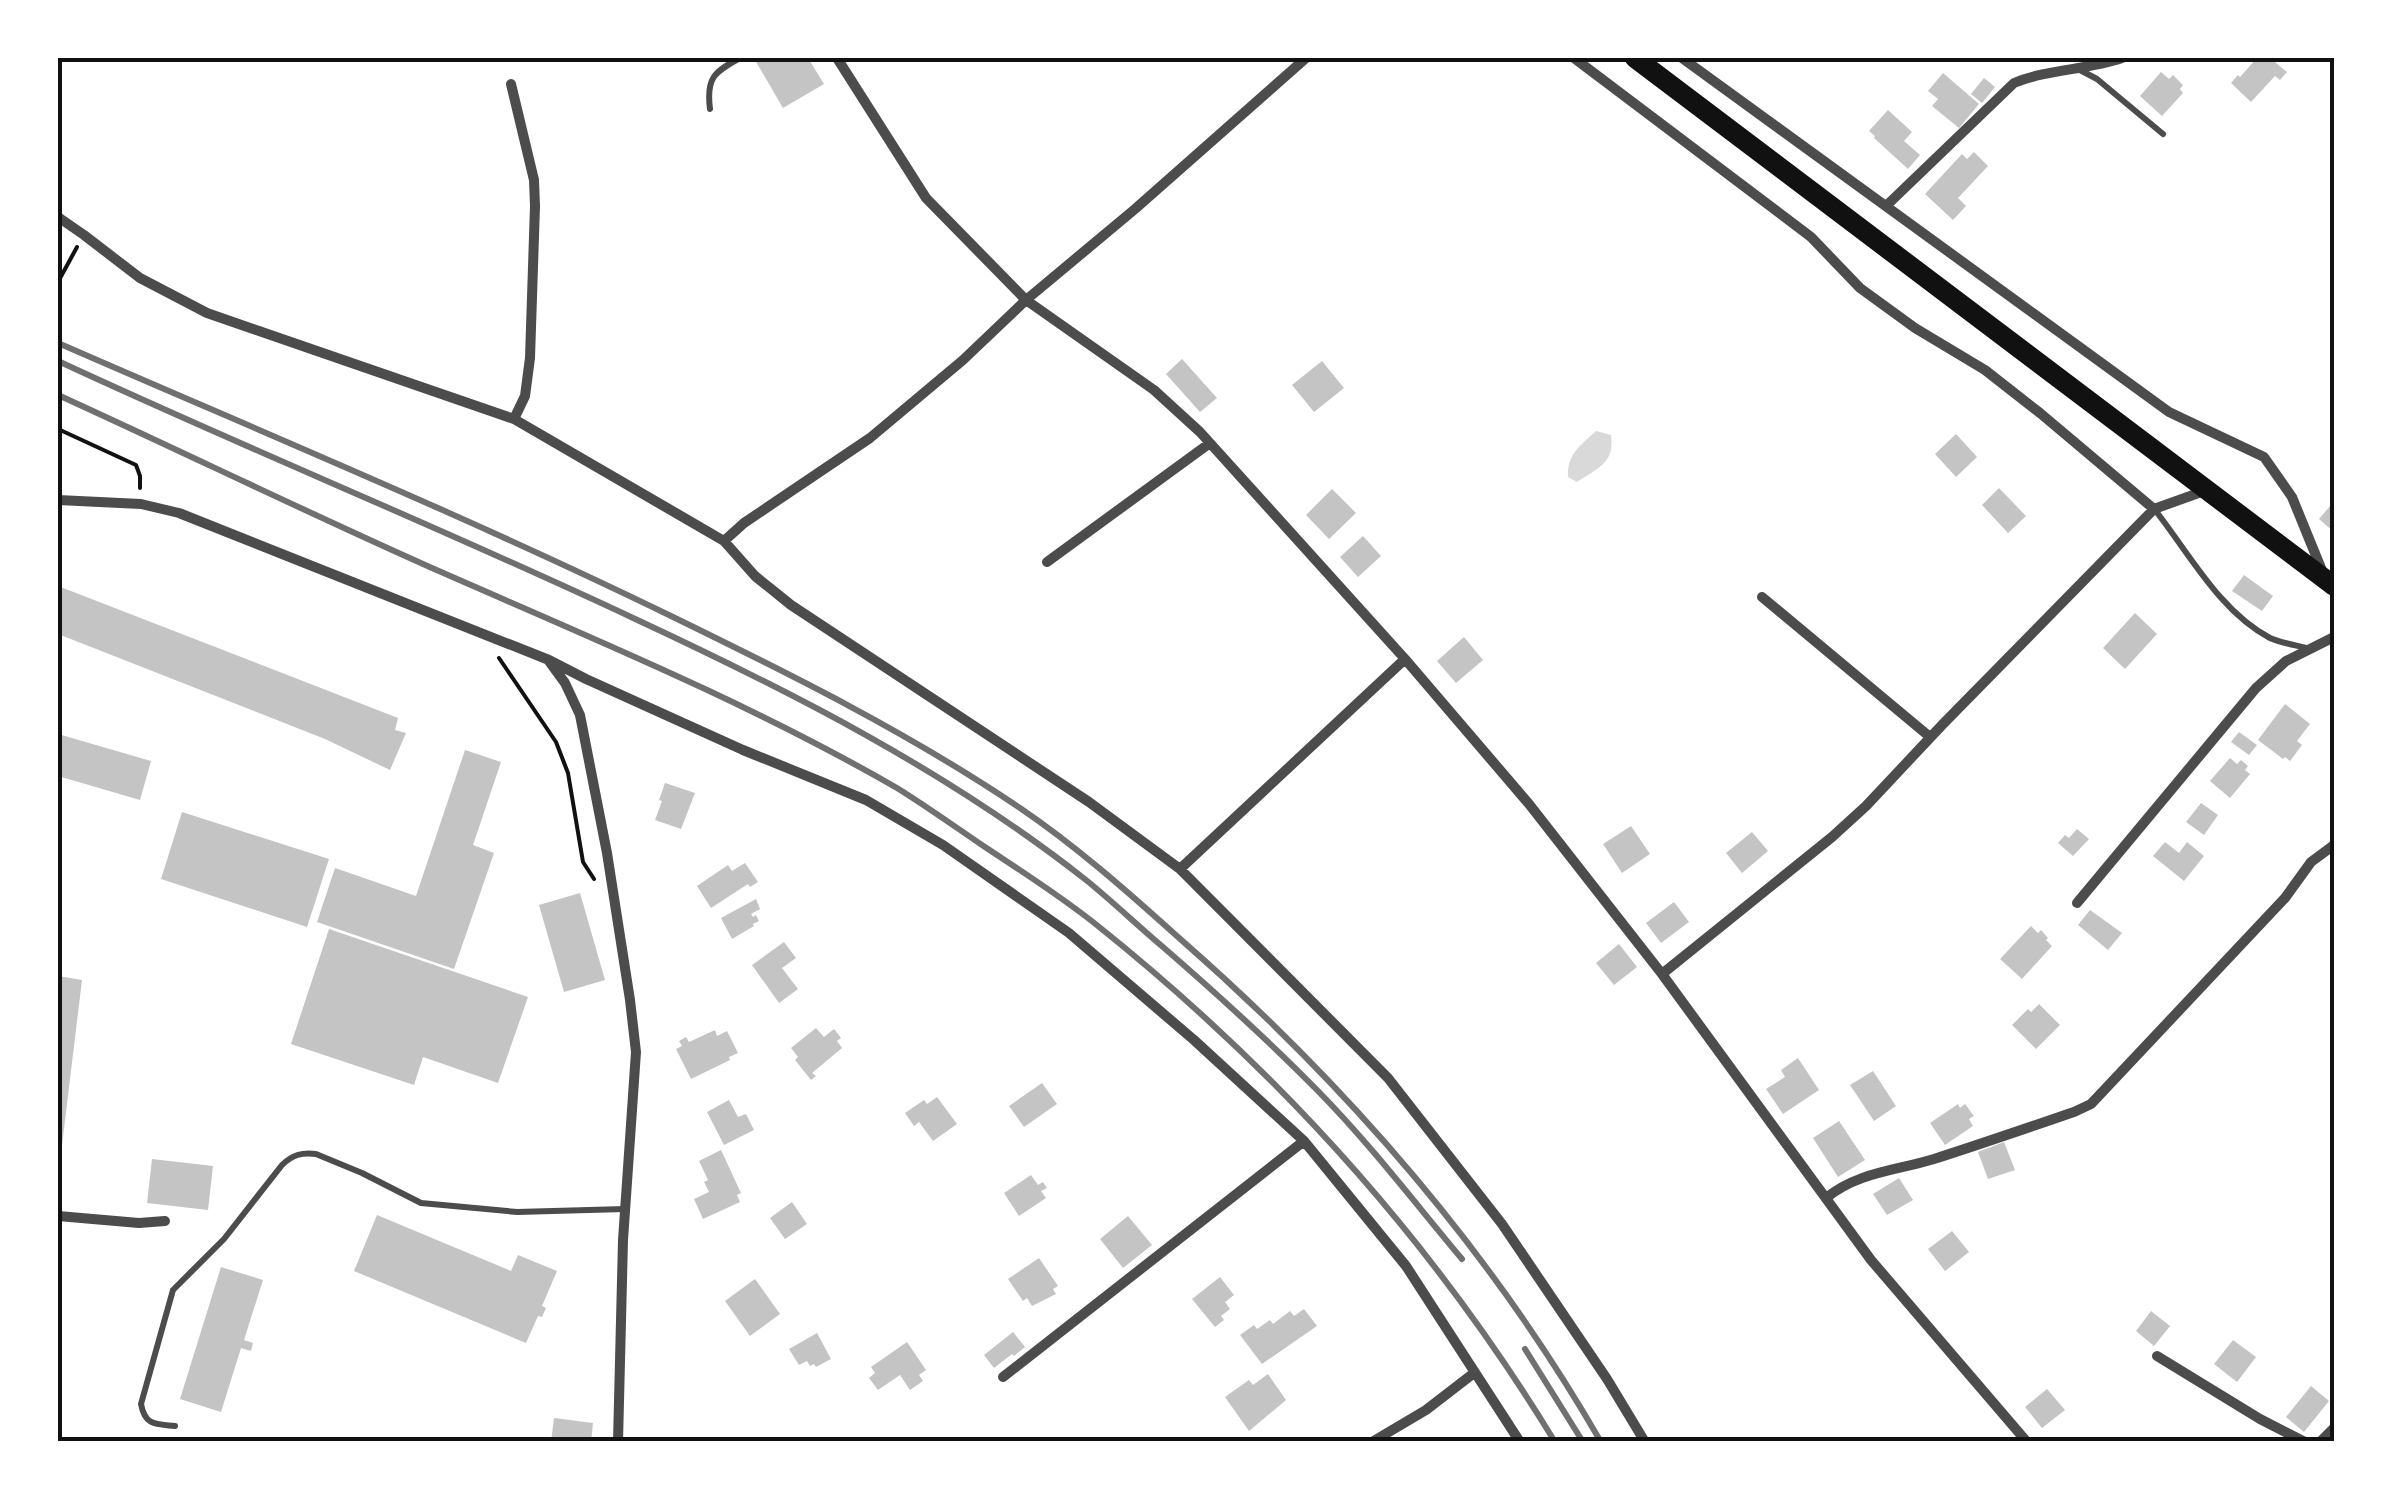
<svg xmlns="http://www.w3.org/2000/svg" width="2392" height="1499" viewBox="0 0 2392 1499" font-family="Rubik,sans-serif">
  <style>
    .water { fill: #d9d9d9 }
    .building { fill: #c4c4c4 }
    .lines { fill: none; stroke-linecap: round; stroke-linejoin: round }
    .path { stroke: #111; stroke-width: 4 }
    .service { stroke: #4c4c4c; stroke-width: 6 }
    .minor { stroke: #4c4c4c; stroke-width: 10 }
    .trunk { stroke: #111; stroke-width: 20 }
    .rail { stroke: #707070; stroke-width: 6 }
    .neatline { fill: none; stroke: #111; stroke-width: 4 }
  </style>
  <rect width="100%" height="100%" fill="#fff"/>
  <path class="water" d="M1596,431l15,4c4,28 -13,33 -34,47l-9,-5c-1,-23 12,-31 28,-46z"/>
  <path class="building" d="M759,58h49l16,26 -41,24 -28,-48z
    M2257,58h13l17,14 -7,8 -5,-4 -24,26 -20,-19 7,-8 2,2z
    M2161,72l8,7 4,-4 10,10 -3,4 3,4 -21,23 -22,-20z
    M1943,73l36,31 -20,24 -27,-22 6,-7 -10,-8z
    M1984,78l11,9 -13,16 -11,-9z
    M1888,110l24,22 -8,9 16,14 -12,14 -34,-31 1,-2 -6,-5z
    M1974,152l14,14 -30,32 8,8 -13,14 -28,-26 37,-40 5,5z
    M1182,359l35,39 -17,14 -34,-38z
    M1322,361l22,27 -30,24 -22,-27z
    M1956,434l21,23 -21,20 -21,-23z
    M1999,488l27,28 -18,17 -26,-28z
    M1332,489l24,24 -27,26 -23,-24z
    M2331,505l3,3v24l-15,-13z
    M1363,536l18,20 -23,21 -18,-20z
    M2244,575l29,21 -11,15 -30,-20z
    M58,586l340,132 -3,12 11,3 -16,37 -65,-31 -267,-105z
    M2135,613l22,21 -32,35 -22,-21z
    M1464,637l19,23 -27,23 -19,-22z
    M2285,704l25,20 -13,17 5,4 -12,16 -5,-4 -2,2 -25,-19z
    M2239,732l18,13 -8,10 -18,-13z
    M58,734l93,27 -11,39 -82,-24z
    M465,750l36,12 -28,83 21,8 -40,116 -137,-47 18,-54 81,28z
    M2230,758l7,6 4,-4 7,6 -3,4 5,4 -20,24 -20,-17z
    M665,783l30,10 -14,36 -26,-9 7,-19 -3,-1z
    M2201,803l17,12 -14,20 -18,-13z
    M182,812l147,47 -22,68 -146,-48z
    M1631,826l19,28 -28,19 -19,-29z
    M2077,829l12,10 -16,17 -15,-13 7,-8 4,3z
    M1752,832l16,19 -26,22 -16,-20z
    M2165,842l14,11 8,-11 17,14 -20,25 -31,-25z
    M745,863l13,19 -8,5 -2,-3 -37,24 -14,-22 31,-21 4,6z
    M580,893l25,87 -41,12 -25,-87z
    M756,899l4,10 -9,5 2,3 3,-2 3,6 -6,3 1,2 -22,13 -11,-21z
    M1674,902l15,20 -28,21 -15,-20z
    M2090,910l32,23 -14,17 -30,-25z
    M2031,926l7,7 3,-3 7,8 -2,2 6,6 -30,33 -22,-20z
    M329,929l199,68 -30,86 -75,-26 -9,28 -123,-41z
    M784,942l12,16 -14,10 16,21 -19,14 -27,-38z
    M1619,944l18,23 -23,18 -18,-22z
    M58,976l24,4 -22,182h-2z
    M2039,1004l21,21 -24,24 -24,-24 16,-16 3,3z
    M816,1028l8,9 10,-8 7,9 -4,3 5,7 -30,25 4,3 -5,4 -16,-20 3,-3 -7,-9z
    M715,1030l2,6 10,-5 11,22 -9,4 1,3 -39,19 -15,-30 6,-3 -3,-5 7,-4 3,5z
    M1798,1058l21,32 -36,24 -17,-25 19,-12 -4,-7z
    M1873,1071l23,35 -22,15 -24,-36z
    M1042,1083l15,21 -33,23 -15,-21z
    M937,1097l20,27 -24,17 -14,-19 -5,4 -9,-13 19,-13 3,4z
    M729,1100l9,17 8,-3 8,16 -30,15 -17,-33z
    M1958,1104l2,4 5,-4 9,12 -5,3 4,7 -28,19 -15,-22z
    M1839,1121l26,39 -27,17 -25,-39z
    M2004,1142l11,28 -27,9 -10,-27z
    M721,1150l20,43 -4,2 3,7 -37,17 -9,-20 15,-7 -5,-10 4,-2 -9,-19z
    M152,1159l61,7 -5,44 -61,-7z
    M1031,1175l7,10 5,-3 4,6 -6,3 5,7 -27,18 -15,-23z
    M1899,1178l14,22 -26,15 -14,-21z
    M792,1202l15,22 -22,15 -15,-21z
    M377,1215l134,56 7,-16 39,16 -15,35 4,2 -4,9 -4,-1 -12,27 -172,-72z
    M1128,1216l24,29 -29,23 -23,-29z
    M1952,1231l17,21 -24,19 -17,-22z
    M1039,1258l19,28 -5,3 3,5 -24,12 -5,-8 -4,3 -15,-22z
    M221,1267l42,13 -19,60 9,3 -2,8 -10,-3 -20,64 -41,-13z
    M1220,1277l14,18 -9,7 5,7 -9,7 3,4 -9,7 -23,-28z
    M755,1279l25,35 -30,22 -25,-35z
    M1304,1309l13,17 -55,38 -22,-29 14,-10 3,4 13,-9 3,4 17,-13 4,5z
    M2151,1311l19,15 -16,20 -18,-15z
    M1013,1332l12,15 -11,9 -2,-2 -18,14 -10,-13z
    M817,1333l14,26 -15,8 -2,-3 -4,2 -3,-5 -8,4 -10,-16z
    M2233,1340l23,17 -19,25 -23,-18z
    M907,1342l19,28 -7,5 4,6 -13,9 -10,-15 -22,15 -9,-12 6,-5 -4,-6z
    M1268,1374l18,26 -37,31 -24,-34 24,-17 4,5z
    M2311,1386l18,15 -25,31 -18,-15z
    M2047,1389l18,21 -23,18 -17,-21z
    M554,1418l39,5 -2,19h-40z"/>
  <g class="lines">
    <path class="path" d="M58,282l19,-35
      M58,429l78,36 4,11v12
      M499,658l57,84 12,31 15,89 11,17"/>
    <path class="service" d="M2078,69l19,10 66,55
      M710,109c-4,-31 4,-37 30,-51
      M2155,510c34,43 65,102 115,128 11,5 25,7 37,10
      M175,1426c-19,-2 -30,0 -34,-22l32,-114 51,-51 58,-74c10,-10 20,-13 34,-11l46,19 59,30 96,9 108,-3"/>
    <path class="minor" d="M837,58l89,140 100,102 128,90 46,42 205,227 124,145 133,170 209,286 156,182
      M1574,58l237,179 49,51 55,40 70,42 55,43 114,96
      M1682,58l487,354 95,45 28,40 31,76
      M511,84l23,96 1,26 -5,152 -5,38 -11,23
      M1886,206l128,-123c34,-14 73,-13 108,-25
      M58,217l26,18 56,43 67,35 307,106 210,122 31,35 36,29 298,197 91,67 208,209 114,146 105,155 38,63
      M58,500l83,4 38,9 370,147 37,19 157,71 123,50 77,45 126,88 125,107 110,101 102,125 114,176
      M724,541l20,-18 126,-85 93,-78 63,-60 109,-91 171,-151
      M1047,562l163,-119
      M1762,597l168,140
      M549,661l16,22 15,32 27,138 23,147 6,52 -13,188 -5,202
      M1180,869l225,-210
      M2077,903l179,-215 30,-27 48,-24
      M1662,974l170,-137 34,-31 77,-82 211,-215 53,-19
      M1826,1198c32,-26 69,-27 108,-39 47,-15 93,-31 140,-47l17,-8 194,-206 26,-36 23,-17
      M58,1216l81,7 26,-2
      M2157,1356l103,63 45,23
      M1003,1377l301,-236
      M1372,1442l54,-32 48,-37
      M2320,1442l14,-14"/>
    <path class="trunk" d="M1635,58l699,528"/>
    <path class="rail" d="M58,343c204,89 412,175 613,273 119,58 238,117 349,192 56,38 108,84 158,129 166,145 313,314 423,505
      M58,361c189,88 384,167 573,256 159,74 317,154 455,263 26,21 51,45 77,67 53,46 106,94 155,144 52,53 97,112 144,168
      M58,395c125,57 248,117 374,173 157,69 316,134 465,220 29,18 57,38 85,57 39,26 79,51 116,81 181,145 336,317 457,516
      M1525,1349l58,93"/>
  </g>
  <rect width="2392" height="1499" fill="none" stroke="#ffffff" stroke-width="120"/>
  <rect x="60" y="60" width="2272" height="1379" class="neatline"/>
</svg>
